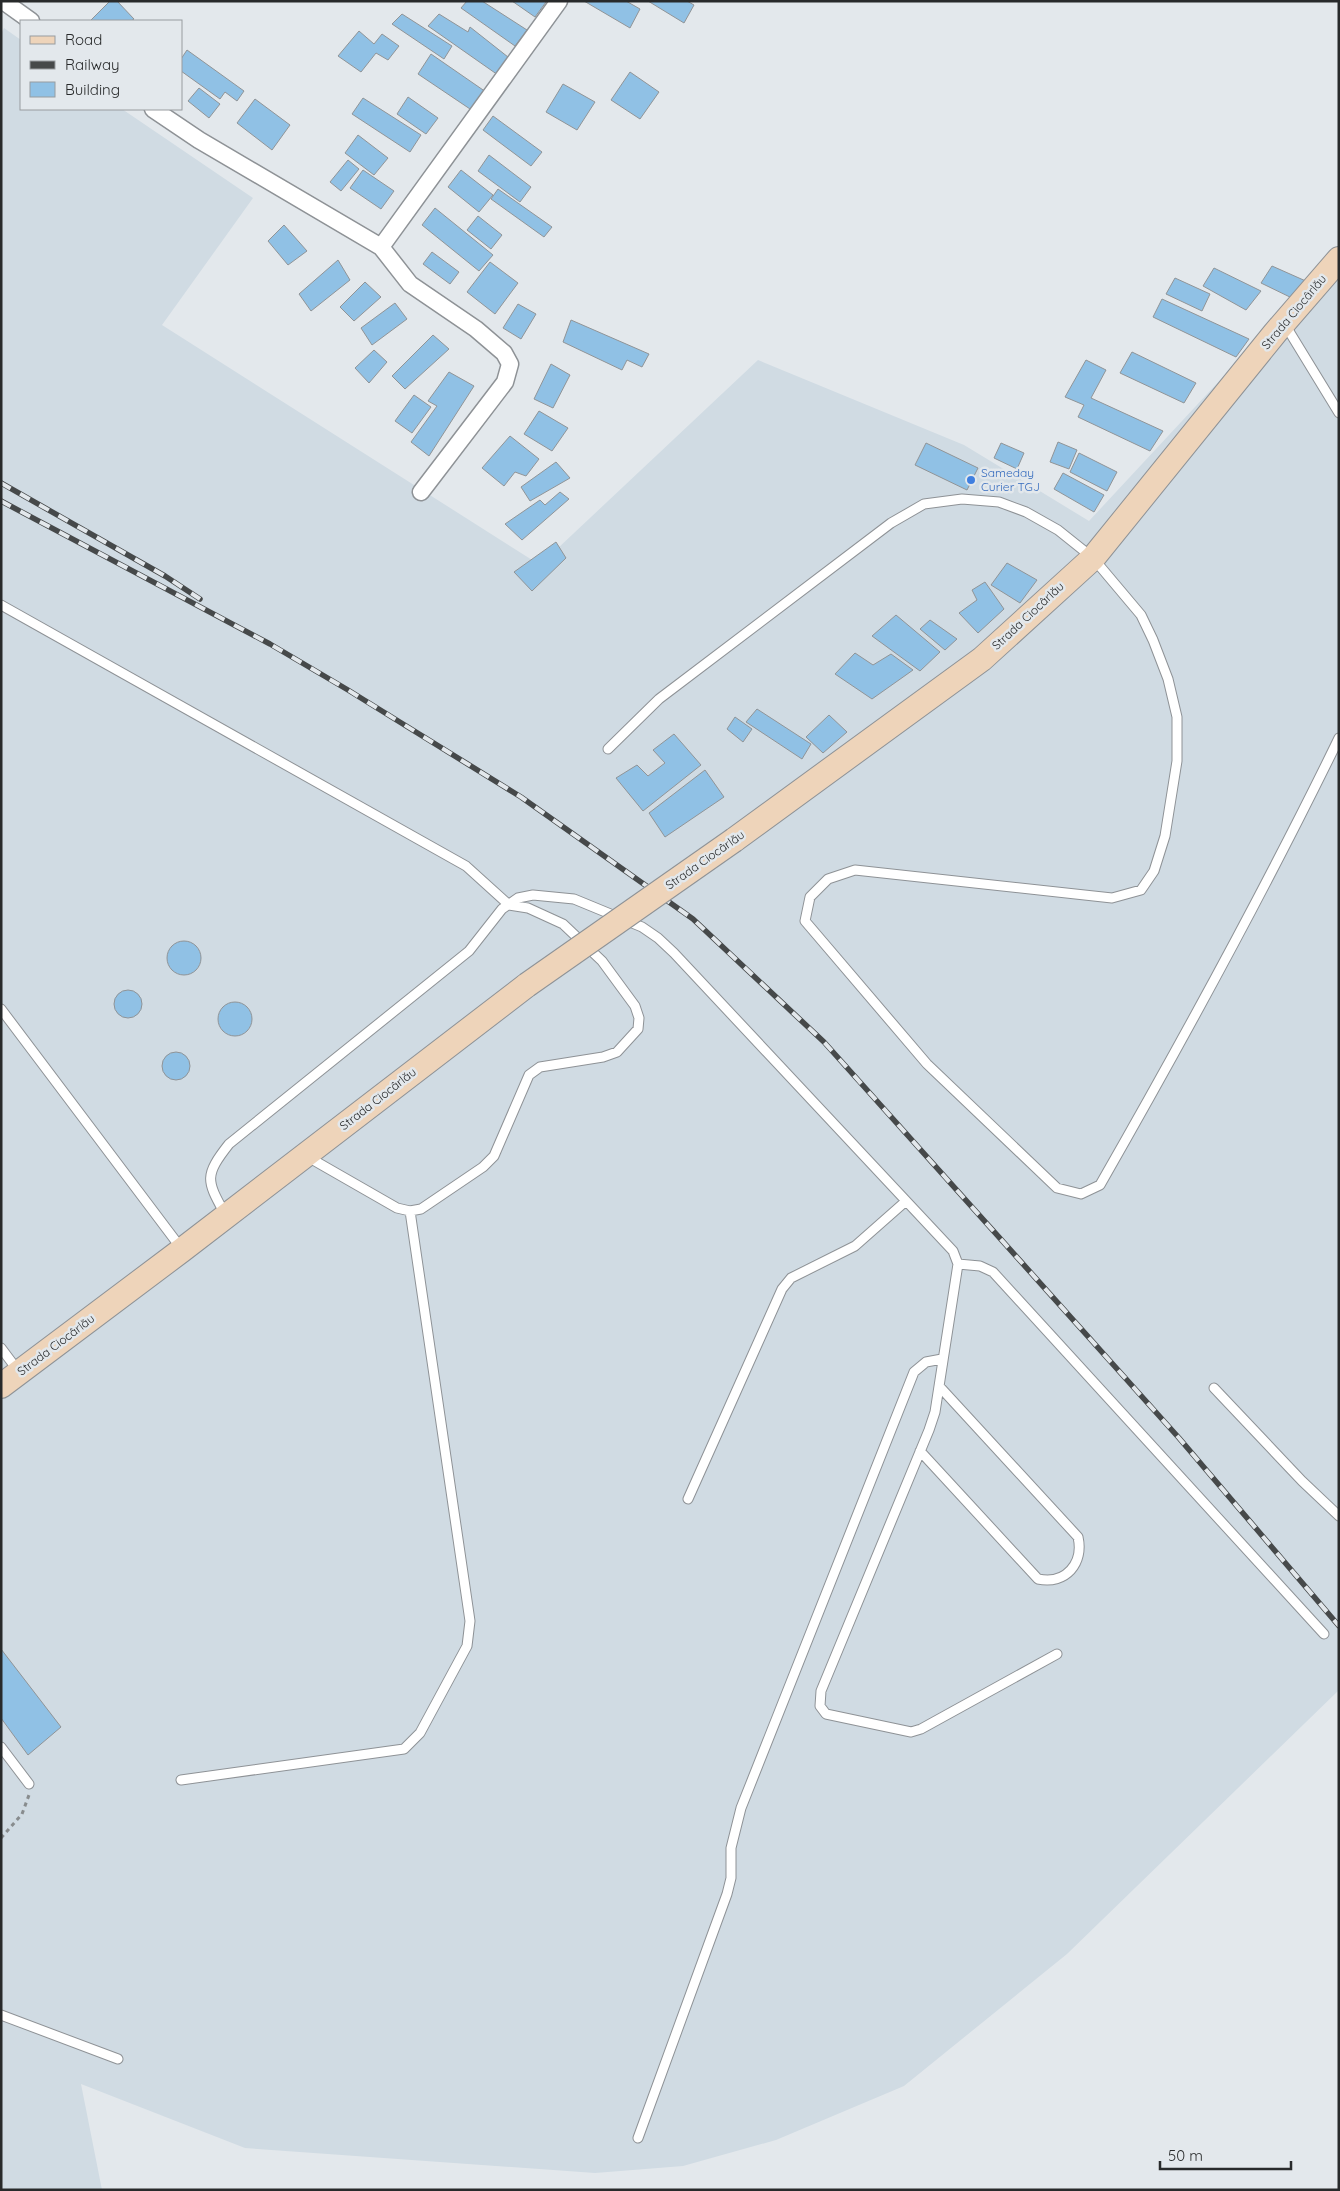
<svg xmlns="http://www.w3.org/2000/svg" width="1340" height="2191" viewBox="0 0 1340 2191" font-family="Quicksand,sans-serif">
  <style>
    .built { fill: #d0dbe3 }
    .building { fill: #90c1e5; stroke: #909497 }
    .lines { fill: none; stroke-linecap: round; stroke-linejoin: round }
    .lane-casing { stroke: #8e9296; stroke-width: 11 }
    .street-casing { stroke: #8e9296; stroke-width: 19 }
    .secondary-casing { stroke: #8e9296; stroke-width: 26 }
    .path { stroke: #888c8e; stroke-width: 3; stroke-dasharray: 4 4; stroke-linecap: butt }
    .lane { stroke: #fff; stroke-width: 9 }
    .street { stroke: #fff; stroke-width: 16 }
    .secondary { stroke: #eed4ba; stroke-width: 24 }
    .rail-casing { stroke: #46494a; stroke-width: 5.5 }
    .rail { stroke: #e3e8ec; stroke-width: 4; stroke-dasharray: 11; stroke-linecap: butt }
    .secondary-bridge-casing { stroke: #8e9296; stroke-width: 26; stroke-linecap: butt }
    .secondary-bridge { stroke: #eed4ba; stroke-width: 24 }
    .shop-dot { fill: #3f7fe0; stroke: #e3e8ec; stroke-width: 2 }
    .labels { text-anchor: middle; stroke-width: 5; stroke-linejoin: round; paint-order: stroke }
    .street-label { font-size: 12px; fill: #282a2b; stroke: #e3e8ec }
    .shop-label { font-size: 12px; fill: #366cbe; stroke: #e3e8ec; text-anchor: start }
  </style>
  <rect width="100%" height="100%" fill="#e3e8ec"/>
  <path class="built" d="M4,28l17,12v69h101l131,89 -91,127 378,240 218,-205 206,85 125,76 133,-143 61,-53 56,-56v1421l-272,264 -163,132 -128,54 -93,26 -88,7 -350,-25 -164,-64 21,106h-101v-2156z"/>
  <path class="building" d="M110,1h7l17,18 -3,2h-41z
    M467,1h15l45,29 -12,16 -54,-38z
    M512,1h33l1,1 -11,15z
    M584,1h42l14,8 -10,19z
    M648,1h39l7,4 -10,18z
    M402,14l50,32 -8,13 -52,-35z
    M439,14l29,18 2,-5 38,30 -10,18 -70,-49z
    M359,31l15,13 8,-10 17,12 -11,14 -12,-7 -15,19 -23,-16z
    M187,50l57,41 -7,10 -12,-9 -5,7 -39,-28v-12z
    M431,54l55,38 -13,19 -55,-37z
    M630,72l29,20 -19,27 -29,-19z
    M563,84l32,18 -18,28 -31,-18z
    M199,88l21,16 -11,14 -21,-17z
    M408,97l30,21 -12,16 -29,-20z
    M363,98l58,37 -11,17 -58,-38z
    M255,99l35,26 -18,25 -35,-27z
    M493,116l49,36 -11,14 -48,-36z
    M358,135l30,23 -14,17 -29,-22z
    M489,155l42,32 -11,15 -42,-31z
    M348,160l11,9 -18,22 -11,-9z
    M363,170l31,21 -13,18 -31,-21z
    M461,170l32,25 -14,17 -31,-25z
    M498,189l54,38 -8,10 -53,-38z
    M435,208l58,47 -14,16 -57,-46z
    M478,216l24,19 -11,14 -24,-19z
    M284,225l23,26 -19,14 -20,-24z
    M432,252l27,20 -9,12 -27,-20z
    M338,260l12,20 -39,31 -12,-17z
    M490,262l28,21 -23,31 -28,-22z
    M1272,266l36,16 -14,17 -33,-16z
    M1214,268l47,23 -15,19 -43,-24z
    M1175,278l35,16 -8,17 -36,-17z
    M365,282l16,15 -27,24 -14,-14z
    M1162,299l87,40 -13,18 -83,-40z
    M395,303l12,16 -35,26 -11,-17z
    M518,304l18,10 -15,25 -18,-11z
    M571,320l78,34 -7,13 -15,-7 -5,10 -59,-28z
    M433,335l16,14 -44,40 -13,-13z
    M374,350l13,12 -18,21 -14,-15z
    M1132,352l64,31 -12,20 -64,-30z
    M1086,360l20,10 -15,28 72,33 -13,20 -72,-34 6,-12 -19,-8z
    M551,364l19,11 -17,33 -19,-9z
    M449,372l25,14 -45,70 -18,-14 26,-36 -9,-5z
    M414,395l17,12 -19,26 -17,-12z
    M539,411l29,17 -16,23 -28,-17z
    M510,436l29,23 -13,17 -11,-4 -11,14 -22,-18z
    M1058,442l19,8 -8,19 -19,-7z
    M926,443l52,25 -11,22 -52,-25z
    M1001,443l23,10 -7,16 -23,-11z
    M1079,453l38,19 -10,19 -37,-19z
    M556,462l14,16 -40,23 -9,-14z
    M1063,473l41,22 -10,17 -40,-23z
    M560,492l9,7 -47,41 -17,-16 35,-24 5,5z
    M556,542l10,16 -34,33 -18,-19z
    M1007,563l30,17 -17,23 -29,-18z
    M985,582l19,27 -26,24 -19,-20 18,-13 -5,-10z
    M896,615l44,37 -20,19 -48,-35z
    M930,620l27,19 -12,11 -25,-21z
    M855,653l18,12 18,-11 22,16 -41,29 -37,-25z
    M757,709l54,35 -9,15 -56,-37z
    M829,715l18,17 -24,21 -17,-16z
    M735,717l17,12 -9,13 -16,-13z
    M674,734l27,31 -58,46 -27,-33 21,-13 11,11 17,-13 -12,-13z
    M705,770l19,27 -59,40 -16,-24z
    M167 958a17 17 0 1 1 34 0a17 17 0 1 1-34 0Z
    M114 1004a14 14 0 1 1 28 0a14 14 0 1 1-28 0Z
    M218 1019a17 17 0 1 1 34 0a17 17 0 1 1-34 0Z
    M162 1066a14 14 0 1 1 28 0a14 14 0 1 1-28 0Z
    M1,1649l60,78 -33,28 -27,-37z"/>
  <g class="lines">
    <g class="lane-casing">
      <path id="lane" d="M1284,323l55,90
        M1,605l465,261 43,39 19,3 35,16 39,37 33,45 4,12 -1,11 -21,23 -14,5 -63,10 -11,8 -35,81 -11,11 -62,42 -11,2 -13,-3 -89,-51
        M608,749l51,-50 232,-176 33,-19 38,-5 37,3 27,10 32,18 35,28 48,57 12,25 15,39 9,38v44l-12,75 -11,35 -13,19 -29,8 -257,-28 -27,9 -18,18 -5,24 122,143 130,124 24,6 19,-9c84,-147 165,-295 239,-447
        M1,1009l180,239
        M226,1216c-19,-35 -23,-39 3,-72l240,-193 33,-42 16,-11 15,-3 41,4 68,28 16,11 16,15 279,298 5,13 -23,148 -6,18 -108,261 -1,15 6,8 85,18 10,-3 136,-75
        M958,1264l22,2 13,6 331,362
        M1,1348l18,24
        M1214,1388l88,93 37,35
        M920,1451l118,128c28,6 46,-16 40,-42l-139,-151
        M688,1499l94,-210 9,-11 64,-32 51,-45
        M1,1747l28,37
        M181,1780l223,-31 16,-16 47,-87 3,-25 -60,-410
        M1,2015l117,44
        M638,2138l89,-244 4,-16v-30l10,-40 173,-436 12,-10 16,-3"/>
    </g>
    <g class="street-casing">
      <path id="street" d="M3,1l28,20
        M153,109l46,31 182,107 29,37 66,45 28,24 6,11 -5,18 -84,110
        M381,247l178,-246"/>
    </g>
    <g class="secondary-casing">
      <path id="secondary" d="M734,840l248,-181 111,-101 182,-225 64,-74
        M1,1386l181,-136 345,-265"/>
    </g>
    <path class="path" d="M1,1838l21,-24 7,-19"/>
    <use href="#lane" class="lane"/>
    <use href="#street" class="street"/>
    <use href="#secondary" class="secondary"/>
    <g class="rail-casing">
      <path id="rail" d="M1,483l164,93 35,23
        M1,501l269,143 78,46 173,107 172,122 131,123 355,396 160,188"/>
    </g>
    <use href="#rail" class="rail"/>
    <g class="secondary-bridge-casing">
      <path id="secondary-bridge" d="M527,985l207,-145"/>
    </g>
    <use href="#secondary-bridge" class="secondary-bridge"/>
  </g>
  <circle class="shop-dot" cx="971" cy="480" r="5"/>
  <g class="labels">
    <g class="street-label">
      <text transform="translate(1294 312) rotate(-50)" y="4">Strada Ciocârlău</text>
      <text transform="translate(1028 616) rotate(-43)" y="4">Strada Ciocârlău</text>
      <text transform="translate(705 860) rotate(-35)" y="4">Strada Ciocârlău</text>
      <text transform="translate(378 1099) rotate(-38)" y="4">Strada Ciocârlău</text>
      <text transform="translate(56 1345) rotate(-37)" y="4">Strada Ciocârlău</text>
    </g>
    <g class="shop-label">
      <text x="981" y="477">Sameday<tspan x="981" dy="14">Curier TGJ</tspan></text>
    </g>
  </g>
  <rect width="1340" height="2191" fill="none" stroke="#282a2b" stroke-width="5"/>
  <rect x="20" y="20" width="162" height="90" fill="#e3e8ec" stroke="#989c9f"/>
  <rect x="30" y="36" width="25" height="8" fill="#eed4ba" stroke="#989c9f"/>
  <text x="65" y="45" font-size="15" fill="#282a2b">Road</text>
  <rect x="30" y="61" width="25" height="8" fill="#46494a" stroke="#989c9f"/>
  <text x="65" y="70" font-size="15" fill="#282a2b">Railway</text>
  <rect x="30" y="82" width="25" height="15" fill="#90c1e5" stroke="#989c9f"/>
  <text x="65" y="95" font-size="15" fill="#282a2b">Building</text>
  <path d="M1160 2161v8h131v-8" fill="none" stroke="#282a2b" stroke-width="2.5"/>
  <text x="1168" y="2161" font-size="15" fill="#282a2b" stroke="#e3e8ec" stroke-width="4" paint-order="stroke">50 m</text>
</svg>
